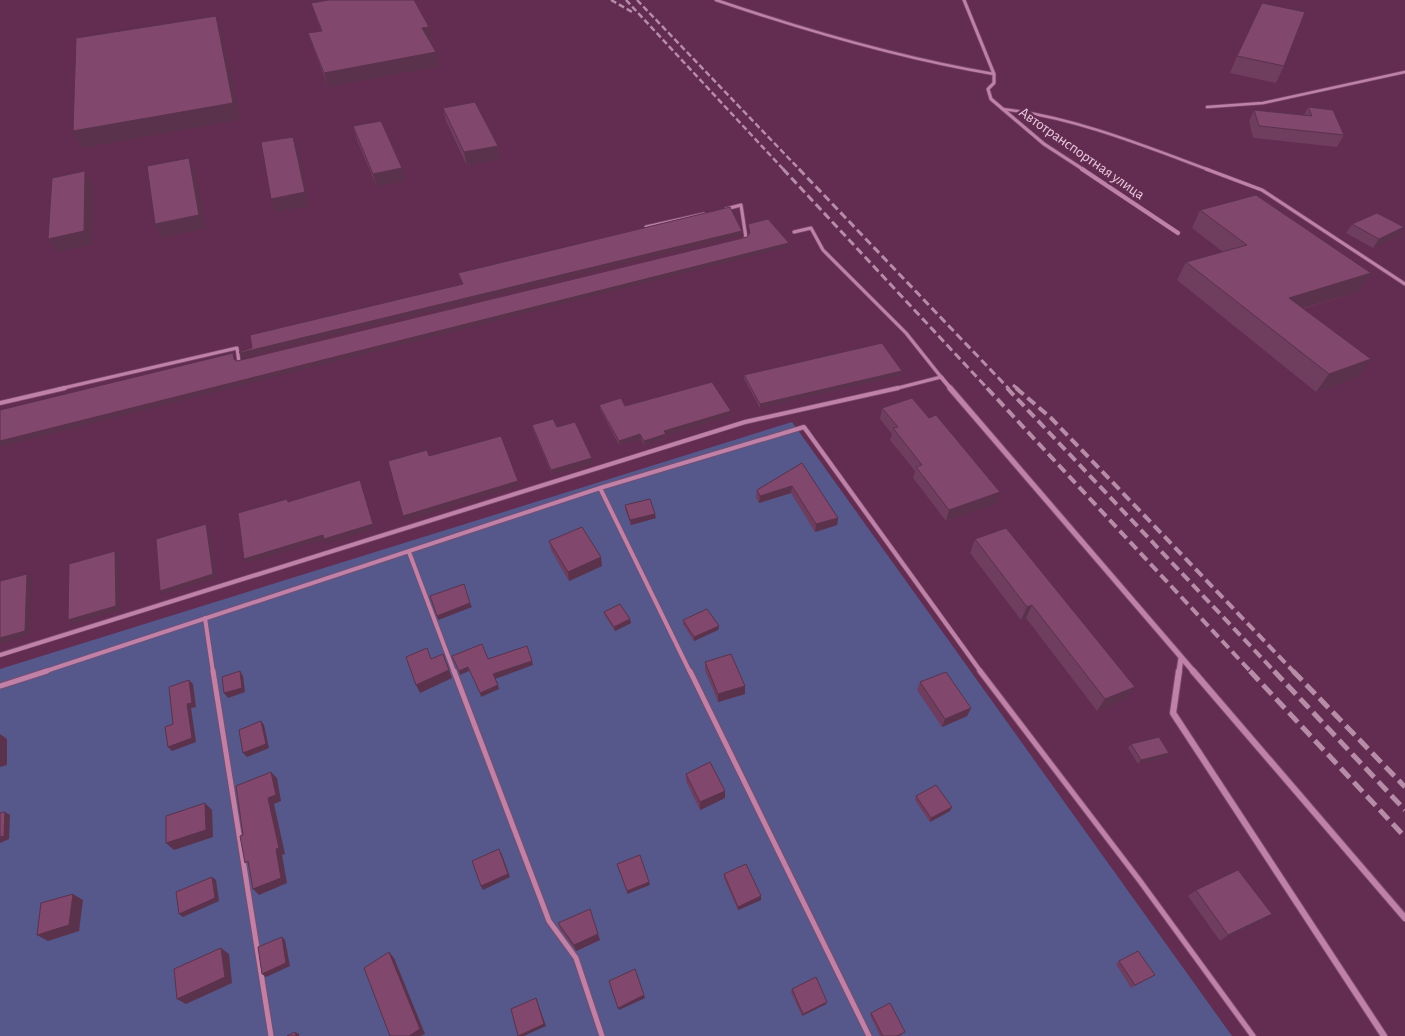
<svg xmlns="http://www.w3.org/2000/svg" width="1405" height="1036" viewBox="0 0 1405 1036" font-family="'Alegreya Sans',sans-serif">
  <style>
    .green { fill: #56578b }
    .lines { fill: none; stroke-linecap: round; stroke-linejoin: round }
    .lane-far3-casing { stroke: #7b4c6b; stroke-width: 4 }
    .lane-far2-casing { stroke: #7b4c6b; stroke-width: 4.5 }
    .lane-far1-casing { stroke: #7b4c6b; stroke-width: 5.5 }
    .lane-casing { stroke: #7b4c6b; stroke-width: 7 }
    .street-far3-casing { stroke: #7b4c6b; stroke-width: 4.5 }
    .street-far2-casing { stroke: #7b4c6b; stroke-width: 5 }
    .street-far1-casing { stroke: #7b4c6b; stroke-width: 7 }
    .street-casing { stroke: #7b4c6b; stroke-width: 8 }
    .lane-far3 { stroke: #c081a8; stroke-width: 2.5 }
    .lane-far2 { stroke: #c081a8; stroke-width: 3 }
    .lane-far1 { stroke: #c081a8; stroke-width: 4 }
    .lane { stroke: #c081a8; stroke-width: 5 }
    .street-far3 { stroke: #c081a8; stroke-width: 3 }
    .street-far2 { stroke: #c081a8; stroke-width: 4 }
    .street-far1 { stroke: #c081a8; stroke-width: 5 }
    .street { stroke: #c081a8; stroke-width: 6 }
    .rail-far3 { stroke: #b78ca7; stroke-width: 2.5; stroke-dasharray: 6 3; stroke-linecap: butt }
    .rail-far2 { stroke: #b78ca7; stroke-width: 3; stroke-dasharray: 8 4; stroke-linecap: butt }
    .rail-far1 { stroke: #b78ca7; stroke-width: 4; stroke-dasharray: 10 5; stroke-linecap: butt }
    .rail { stroke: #b78ca7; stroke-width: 5; stroke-dasharray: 13 6; stroke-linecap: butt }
    .wall { fill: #6f3d5e }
    .shaded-wall { fill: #5a324c }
    .building { fill: #81476d; stroke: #5a324c }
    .labels { text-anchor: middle; stroke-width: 5; stroke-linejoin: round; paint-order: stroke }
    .far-street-label { font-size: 15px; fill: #ecc9dd; stroke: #632c51 }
  </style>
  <rect width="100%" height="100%" fill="#632c51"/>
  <path class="green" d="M792,422l440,614h-1232v-367z"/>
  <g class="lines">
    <g class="lane-far3-casing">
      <path id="lane-far3" d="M716,0c91,31 183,58 278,74
        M1207,107l56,-4 142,-31
        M1002,109c71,8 140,36 207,61"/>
    </g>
    <g class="lane-far2-casing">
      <path id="lane-far2" d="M1206,169l56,21 143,94
        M726,209l15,-4 5,33 -2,1
        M646,227l58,-13
        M794,232l17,-4 12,22 83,83 35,44 -47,12
        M59,389l178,-41 2,14h3"/>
    </g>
    <g class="lane-far1-casing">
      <path id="lane-far1" d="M0,403l65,-15
        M600,488l90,184
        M409,552l45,120
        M205,618l8,54
        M0,655l745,-233 153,-34
        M43,672l557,-184 204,-61 177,245"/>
    </g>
    <g class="lane-casing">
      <path id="lane" d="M213,671l58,365
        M454,671l95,250 27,37 26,78
        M690,671l179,365
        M980,671l160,210 113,155
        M0,686l47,-15"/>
    </g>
    <g class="street-far3-casing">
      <path id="street-far3" d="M964,0l30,74v9l-6,6 3,10 53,45 40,26"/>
    </g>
    <g class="street-far2-casing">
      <path id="street-far2" d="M1082,169l96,64
        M941,377l10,12"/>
    </g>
    <g class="street-far1-casing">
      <path id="street-far1" d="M950,388l244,284
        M1179,672l2,-14"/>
    </g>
    <g class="street-casing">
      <path id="street" d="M1179,671l-6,42 211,323
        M1193,671l212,247"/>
    </g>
    <use href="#lane-far3" class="lane-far3"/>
    <use href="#lane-far2" class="lane-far2"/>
    <use href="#lane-far1" class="lane-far1"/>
    <use href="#lane" class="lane"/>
    <use href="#street-far3" class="street-far3"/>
    <use href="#street-far2" class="street-far2"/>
    <use href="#street-far1" class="street-far1"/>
    <use href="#street" class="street"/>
    <path class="rail-far3" d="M611,0l23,13
      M626,0l158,170
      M637,0l163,170"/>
    <path class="rail-far2" d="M783,169l205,220
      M799,169l210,220
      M1013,385l5,4"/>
    <path class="rail-far1" d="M987,388l264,284
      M1007,388l268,284
      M1016,388l35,30 243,254"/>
    <path class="rail" d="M1250,671l155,166
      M1274,671l131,139
      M1293,671l112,116"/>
  </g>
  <path class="wall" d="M311,3l118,24 2,14h-1l9,25 -111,21 -15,-40 -5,-14 13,-2z
    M1237,56l47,10 -8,17 -46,-10z
    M1308,107l36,28 -7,12 -84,-9 -4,-17 5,-11 50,5z
    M443,108l55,38 2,13 -33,7 -21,-45z
    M353,126l49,42 3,13 -28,6 -20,-47z
    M1200,210l171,63 -12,18 -56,18 55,68 -42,15 -139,-112 9,-18 37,-10 -31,-24z
    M1352,224l46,12 -25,12 -27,-15z
    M902,371l-1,4 -141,33 -16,-29v-4z
    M599,405l132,6v4l-65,21v2l-22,7 -3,-6 -22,6 -19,-36z
    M882,408l114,96 -50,17 -33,-43 2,-7 -25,-31 2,-6 -12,-15z
    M532,425l25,2 36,36 -41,12 -19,-45z
    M802,463l36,55 -1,7 -22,7 -24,-39 -32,10 -3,-5 1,-8z
    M625,505l31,13 -25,7 -6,-16z
    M975,539l151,160 -29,12 -71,-93 -5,2 -51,-67z
    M549,541l53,25 -33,15 -18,-31z
    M604,612l27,11 -16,8 -10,-15z
    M683,620l36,6 -1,4 -24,11 -11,-17z
    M705,662l40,24v8l-27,8 -13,-32z
    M920,682l51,26 -4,8 -25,11 -25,-37z
    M1131,744l38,9 -3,4 -28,7 -10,-16z
    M686,774l39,24 -25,12 -14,-29z
    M916,796l34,15 -20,11 -15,-22z
    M724,874l37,26 -23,10 -14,-32z
    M1196,890l67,30 -43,21 -32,-45z
    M558,923l42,17 -24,11 -16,-22z
    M1119,961l36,14 -24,13 -15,-24z
    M792,989l34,15 -24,12 -11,-24z
    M871,1013l32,21 -4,2h-19l-10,-21z"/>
  <path class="shaded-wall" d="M216,16l6,16 18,88 -158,28 -9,-17z
    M429,27l2,14 -6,1 -3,-14z
    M436,52l3,14 -111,21 -4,-14z
    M293,137l5,13 12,56 -34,6 -5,-13z
    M498,146l2,13 -33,7 -3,-14z
    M189,158l6,13 11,57 -44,10 -7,-14z
    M402,168l3,13 -28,6 -4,-13z
    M85,171l8,14 -1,60 -36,7 -8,-13z
    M1404,227l-6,9 -25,12 6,-9z
    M742,231v4l-500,123 -2,-5z
    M789,243l-1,4 -788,200v-6z
    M1371,273l-12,18 -81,25 11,-18z
    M1371,359l-13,18 -42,15 13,-18z
    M902,371l-1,4 -141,33v-4z
    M731,411v4l-65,21v2l-22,7v-4l20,-10z
    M640,434l1,5 -22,6v-4z
    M592,458l1,5 -41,12 -1,-5z
    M360,480l15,49 -49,15 -2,-4 -77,23 -3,-4z
    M518,481l1,5 -114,35 -2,-5z
    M792,486l-1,7 -32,10 1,-7z
    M1000,492l-4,12 -50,17 3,-11z
    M655,514l1,4 -25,7 -1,-5z
    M838,518l-1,7 -22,7 1,-8z
    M206,524l3,5 7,49 -53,17 -3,-4z
    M115,551l4,5 1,54 -48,14 -4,-4z
    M601,557l1,9 -33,15 -1,-9z
    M27,574l5,4 -3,57 -29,9v-6z
    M470,603l2,4 -34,13 -1,-4z
    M1032,605l-6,13 -5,2 6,-13z
    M630,619l1,4 -16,8 -1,-4z
    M719,626l-1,4 -24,11v-4z
    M443,654l9,24 -32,15 -4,-8z
    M532,661l1,4 -38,14 -2,-5z
    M468,667l1,4 -9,4 -1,-4z
    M240,671l3,5 2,16 -17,6 -4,-5z
    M189,680l4,4 3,23 -5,1 5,34 -24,9 -4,-4 19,-43z
    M498,685l1,4 -18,8 -1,-4z
    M745,686v8l-27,8v-8z
    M1135,687l-9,12 -29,12 8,-12z
    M971,708l-4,8 -25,11 3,-8z
    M261,721l3,4 5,23 -22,9 -4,-4z
    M0,734l7,5v26l-7,2z
    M1169,753l-3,4 -28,7 3,-4z
    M271,772l6,6 4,23 -7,3 11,50 -3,1 5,28 -28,12 -6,-6 15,-91z
    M725,791v7l-25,12v-8z
    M205,803l7,7 1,27 -39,13 -8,-7z
    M952,807l-2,4 -20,11 1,-4z
    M5,812l5,3 -1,24 -9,4v-6z
    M501,852l9,25 -27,13 -2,-4z
    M212,877l4,3 3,21 -36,16 -4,-3z
    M649,882l1,3 -23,9v-3z
    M73,894l10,6 -4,31 -31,10 -11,-6z
    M761,896v4l-23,10v-3z
    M1272,914l-9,6 -43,21 8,-6z
    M598,934l2,6 -24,11 -2,-6z
    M282,937l3,3 5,26 -24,11 -4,-3z
    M221,948l8,6 3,29 -46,21 -9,-5z
    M389,952l5,6 31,76 -4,2h-12z
    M644,995l1,3 -26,12 -1,-2z
    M536,998l10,28 -22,10h-6z
    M827,1002l-1,2 -24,12 1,-2z
    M295,1032l4,2v2h-3z"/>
  <path class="building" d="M329,0h85l15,27 -7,1 14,24 -112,21 -16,-40 14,-2 -11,-28z
    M1262,3l43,9 -21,54 -47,-10z
    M216,16l17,87 -160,28 3,-93z
    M475,102l23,44 -34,6 -21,-44z
    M1308,107l25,3 11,25 -85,-9 -5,-16 58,6z
    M381,121l21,47 -29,6 -20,-48z
    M293,137l12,55 -34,7 -10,-57z
    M189,158l10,57 -44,9 -8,-58z
    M85,171l-1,60 -36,8 4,-61z
    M1256,195l115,78 -82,25 82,61 -42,15 -143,-112 61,-17 -47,-35z
    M730,207l12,24 -502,122 -1,-1 13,-4 -2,-13 213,-51 -5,-11z
    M1377,213l27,14 -25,12 -27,-15z
    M768,219l21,24 -789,198v-31l233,-57 1,6 3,2 510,-124 3,-4 -2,-9z
    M882,343l20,28 -142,33 -16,-29z
    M712,382l19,29 -67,20 2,3 -22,7 -4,-7 -21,7 -20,-36 22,-7 4,8z
    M912,398l17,20 7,-3 64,77 -51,18 -33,-43 6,-2 -29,-37 5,-1 -16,-19z
    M553,419l4,8 18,-5 17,36 -41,12 -19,-45z
    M501,436l17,45 -115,35 -15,-55 39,-11 2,6z
    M802,463l36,55 -22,6 -24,-38 -32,10 -3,-6z
    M360,480l13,44 -49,15 -1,-4 -79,24 -6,-46 49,-14 1,3z
    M650,499l5,15 -25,6 -5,-15z
    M206,524l7,50 -53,17 -4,-52z
    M582,527l19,30 -33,15 -19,-31z
    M1006,528l129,159 -30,12 -73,-94 -5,2 -52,-68z
    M115,551l1,55 -48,14 1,-56z
    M27,574l-2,57 -25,7v-57z
    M464,584l6,19 -33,13 -7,-20z
    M620,604l10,15 -16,8 -10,-15z
    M707,609l12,17 -25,11 -11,-17z
    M482,644l6,15 39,-13 5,15 -39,13 5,11 -18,8 -12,-26 -9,4 -7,-15z
    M427,648l4,11 12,-5 6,16 -33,15 -10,-28z
    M731,654l14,32 -27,8 -13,-32z
    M240,671l2,17 -18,5 -2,-16z
    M946,672l25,36 -26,11 -25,-37z
    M189,680l3,23 -5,1 5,34 -24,9 -3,-20 8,-3 -4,-37z
    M261,721l5,23 -23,9 -4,-23z
    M1159,737l10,16 -28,7 -10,-16z
    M710,762l15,29 -25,11 -14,-28z
    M271,772l5,23 -8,3 11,50 -3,1 5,29 -28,11 -5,-28 -3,2 -5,-27 3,-1 -7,-49z
    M936,785l16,22 -21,11 -15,-22z
    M205,803l1,27 -40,13v-27z
    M5,812l-1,24 -4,1v-24z
    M499,849l9,25 -27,12 -9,-25z
    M640,855l9,27 -22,9 -10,-27z
    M746,864l15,32 -23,11 -14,-33z
    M1238,870l34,44 -44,21 -32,-45z
    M212,877l3,21 -36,16 -3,-22z
    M73,894l-4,31 -32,10 4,-32z
    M590,909l8,25 -24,11 -16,-22z
    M282,937l4,26 -24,11 -4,-27z
    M221,948l4,29 -48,22 -3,-30z
    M1138,951l17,24 -20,10 -16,-24z
    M389,952l31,77 -11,7h-19l-26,-68z
    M635,969l9,26 -26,13 -9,-27z
    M816,977l11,25 -24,12 -11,-25z
    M536,998l8,26 -26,12 -7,-27z
    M890,1003l15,29 -8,4h-14l-12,-23z
    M295,1032l1,4h-9z"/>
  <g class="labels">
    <g class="far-street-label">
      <text transform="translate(1082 153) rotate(35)" y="5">Автотранспортная улица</text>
    </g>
  </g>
</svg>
